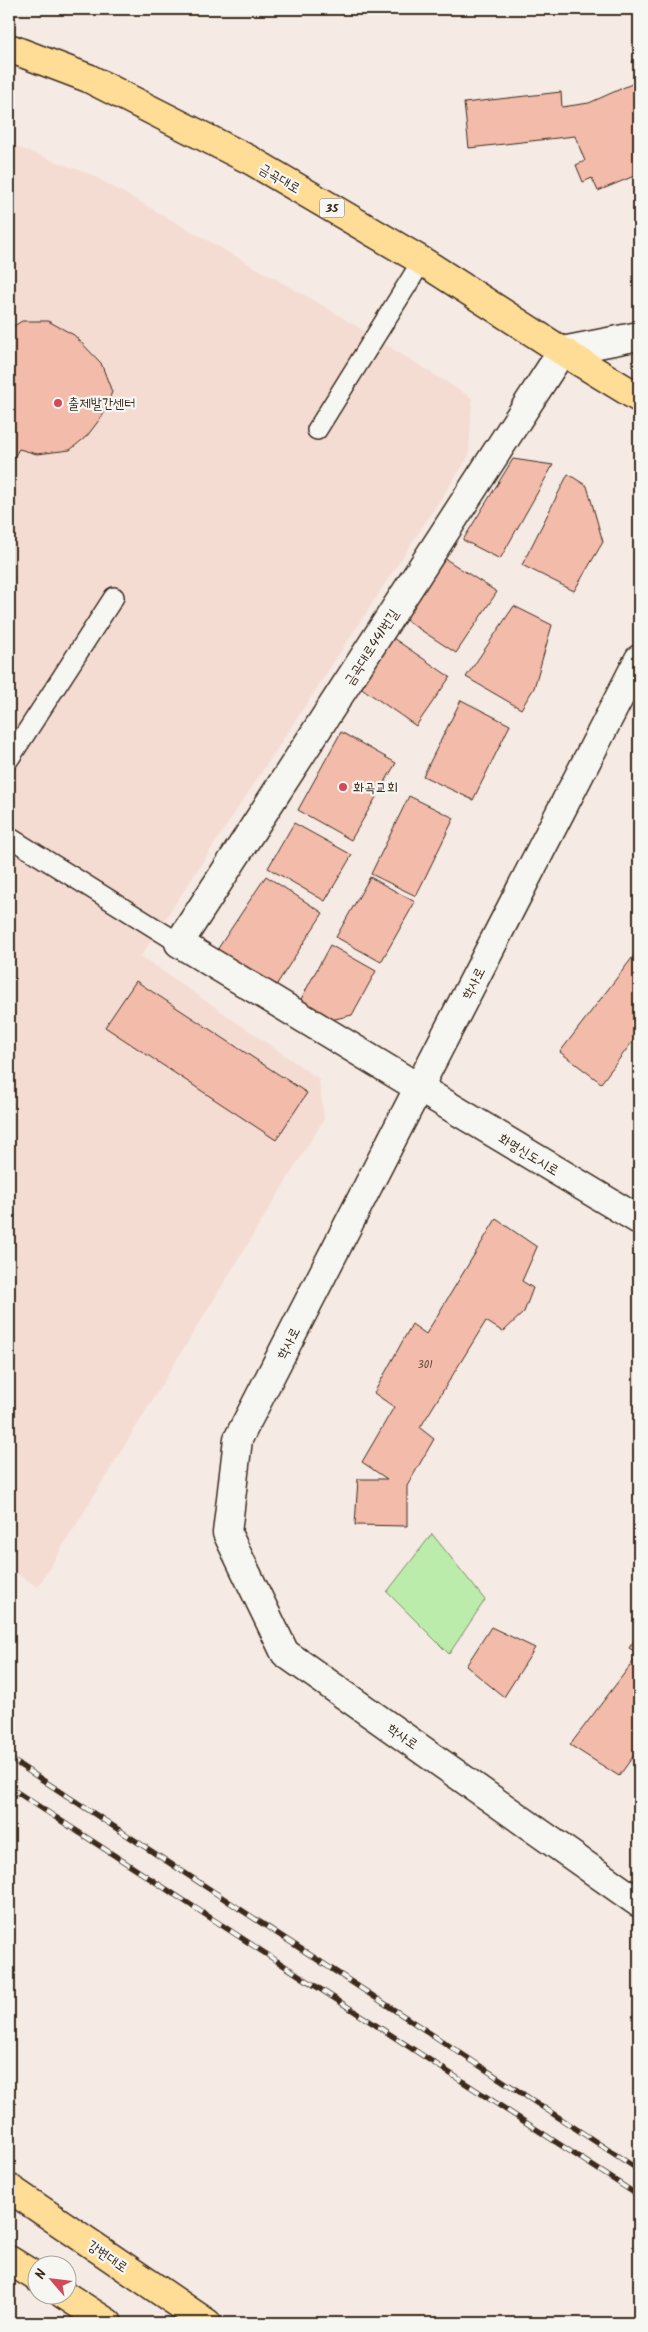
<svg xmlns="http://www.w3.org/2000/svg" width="648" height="2332" viewBox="0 0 648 2332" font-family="Kalam,'Poor Story',sans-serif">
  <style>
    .built { fill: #f4dcd3 }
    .green { fill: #bcecab; stroke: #7c8b64 }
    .building { fill: #f3bbaa; stroke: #3b2a1e }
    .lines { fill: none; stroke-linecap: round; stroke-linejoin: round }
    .lane-casing { stroke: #3b2a1e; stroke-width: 22 }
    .street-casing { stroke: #3b2a1e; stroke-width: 31 }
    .secondary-casing { stroke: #3b2a1e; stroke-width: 31 }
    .primary-casing { stroke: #3b2a1e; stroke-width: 31 }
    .highway-casing { stroke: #3b2a1e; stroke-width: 31 }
    .lane { stroke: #f6f6f2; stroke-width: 19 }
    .street { stroke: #f6f6f2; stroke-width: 28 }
    .secondary { stroke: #f6f6f2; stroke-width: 28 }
    .primary { stroke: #ffdd96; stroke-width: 28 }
    .highway { stroke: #ffdd96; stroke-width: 28 }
    .rail-casing { stroke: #3b2a1e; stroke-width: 5.5 }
    .rail { stroke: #f6f6f2; stroke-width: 4; stroke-dasharray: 11; stroke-linecap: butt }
    .poi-dot { fill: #d1495b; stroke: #f6f6f2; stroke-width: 2 }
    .labels { text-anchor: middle; stroke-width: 4.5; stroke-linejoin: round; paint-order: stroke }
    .number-label { font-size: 11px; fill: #694e41 }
    .shield { fill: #f6f6f2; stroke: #73675e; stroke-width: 1 }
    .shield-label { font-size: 12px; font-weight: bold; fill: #3b2a1e }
    .street-label { font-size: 14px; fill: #3b2a1e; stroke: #f6f6f2 }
    .poi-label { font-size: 14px; fill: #3b2a1e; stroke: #f6f6f2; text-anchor: start }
  </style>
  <rect width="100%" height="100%" fill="#f5eae4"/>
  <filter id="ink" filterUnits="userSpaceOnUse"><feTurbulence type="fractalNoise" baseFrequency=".02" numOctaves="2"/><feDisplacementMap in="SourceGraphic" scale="10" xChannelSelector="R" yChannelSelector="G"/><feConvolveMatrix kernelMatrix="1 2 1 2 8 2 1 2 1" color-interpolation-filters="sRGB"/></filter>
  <g filter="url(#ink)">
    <path class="built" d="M9,144l83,31 235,133 145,90 -3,58 -328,500 178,123 5,40 -286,468 -29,-19z"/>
    <path class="green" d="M432,1534l53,66 -36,54 -62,-62z"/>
    <path class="building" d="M639,52v15l-7,-5z
      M639,75v99l-41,17 -6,-13 -9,4 -7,-17 9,-4 -10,-25 -106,12 -5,-45 97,-11 1,15 27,-4 45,-20z
      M22,321h26l26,14 27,28 11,29 -9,23 -16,21 -17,14 -33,4 -18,-5 -10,16v-136z
      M513,459l40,6 -53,94 -37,-19z
      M568,474l19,12 16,56 -29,49 -52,-26z
      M444,558l53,34 -41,61 -52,-34z
      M514,606l38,19 -18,63 -13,21 -55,-32z
      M393,638l57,39 -34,49 -56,-39z
      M461,700l49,25 -37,75 -50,-24z
      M341,732l55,31 -45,77 -53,-30z
      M409,796l45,22 -38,78 -45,-22z
      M294,823l58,32 -27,46 -57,-33z
      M266,876l57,37 -50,77 -58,-37z
      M370,877l45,25 -34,60 -45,-25z
      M330,945l46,26 -24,44 -21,5 -30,-21z
      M639,949v84l-38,50 -41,-31z
      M136,981l171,112 -31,47 -171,-113z
      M496,1219l41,28 -15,34 11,7 -9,24 -21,20 -17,-11 -66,107 14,11 -27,47v40l-52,-1 3,-46h29l-25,-17 32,-55 -20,-14 38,-69 14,10z
      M491,1627l44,21 -31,49 -38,-31z
      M639,1633v119l-2,-1 -18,25 -49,-31 69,-91 -10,-6z"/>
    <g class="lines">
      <g class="lane-casing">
        <path id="lane" d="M317,430l105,-169
          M9,759l105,-162
          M9,837l170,106"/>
      </g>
      <g class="street-casing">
        <path id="street" d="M419,1088l-240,-145 383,-592"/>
      </g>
      <g class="secondary-casing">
        <path id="secondary" d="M562,351l77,-15
          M639,659l-401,780 -11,94 58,120 354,250
          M419,1088l220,132"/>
      </g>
      <g class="primary-casing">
        <path id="primary" d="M9,48l79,30 164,83 170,100 140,90 77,47"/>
      </g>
      <g class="highway-casing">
        <path id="highway" d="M9,2188l198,135
          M9,2260l29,18
          M63,2294l45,29"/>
      </g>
      <use href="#lane" class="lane"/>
      <use href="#street" class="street"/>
      <use href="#secondary" class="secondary"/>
      <use href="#primary" class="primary"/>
      <use href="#highway" class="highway"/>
      <g class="rail-casing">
        <path id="rail" d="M9,1758l630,412
          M9,1787l630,409"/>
      </g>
      <use href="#rail" class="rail"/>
    </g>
  </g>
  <g class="poi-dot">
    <circle cx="58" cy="403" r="5"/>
    <circle cx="343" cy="787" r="5"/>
  </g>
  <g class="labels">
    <g class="number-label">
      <text x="425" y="1368">301</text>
    </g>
    <rect class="shield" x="319.5" y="198.5" width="25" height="19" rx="4"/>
    <g class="shield-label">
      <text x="332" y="212">35</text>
    </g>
    <g class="street-label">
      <text transform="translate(280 178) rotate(30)" y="5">금곡대로</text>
      <text transform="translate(371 647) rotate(-57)" y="5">금곡대로441번길</text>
      <text transform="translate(473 983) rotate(-63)" y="5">학사로</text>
      <text transform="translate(529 1154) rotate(31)" y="5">화명신도시로</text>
      <text transform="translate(288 1343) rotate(-63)" y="5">학사로</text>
      <text transform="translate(403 1736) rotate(35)" y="5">학사로</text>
      <text transform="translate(108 2256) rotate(34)" y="5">강변대로</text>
    </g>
    <g class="poi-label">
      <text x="68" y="408">출제발간센터</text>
      <text x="353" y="792">화곡교회</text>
    </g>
  </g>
  <rect width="648" height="2332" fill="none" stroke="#f6f6f2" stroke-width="30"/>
  <rect x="15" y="15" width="618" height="2302" fill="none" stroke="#3b2a1e" stroke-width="2" filter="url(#ink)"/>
  <g transform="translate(52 2280) rotate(298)"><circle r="24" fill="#f6f6f2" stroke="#aba49d"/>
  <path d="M0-4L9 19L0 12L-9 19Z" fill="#d1495b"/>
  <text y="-8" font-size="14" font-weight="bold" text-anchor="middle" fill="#3b2a1e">N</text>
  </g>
</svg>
